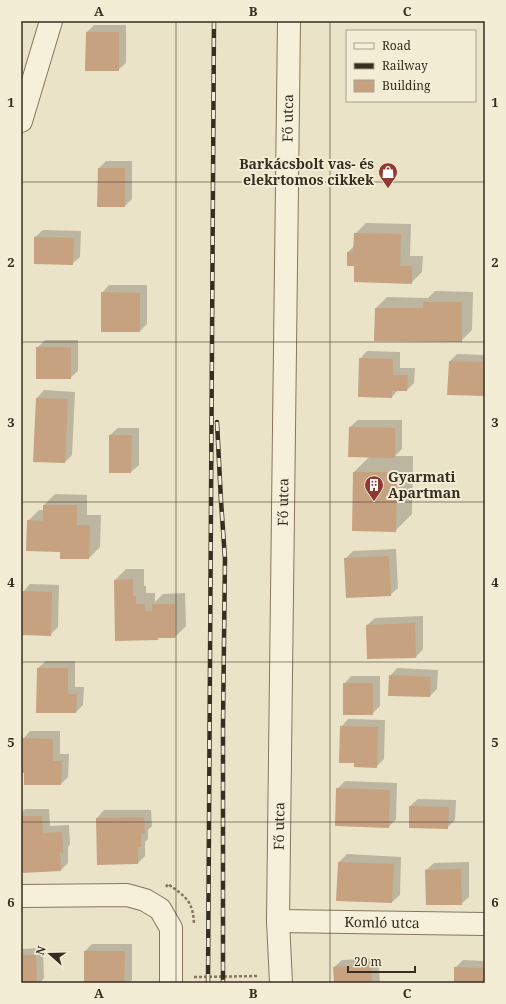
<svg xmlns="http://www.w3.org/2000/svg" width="506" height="1004" viewBox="0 0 506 1004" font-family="'Noto Serif',serif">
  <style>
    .shadow { fill: #0003 }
    .building { fill: #c6a280 }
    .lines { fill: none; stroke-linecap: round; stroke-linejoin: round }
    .minor-casing { stroke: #86765e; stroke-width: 24 }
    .path { stroke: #86765e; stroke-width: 2.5; stroke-dasharray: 3 2; stroke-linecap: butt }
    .minor { stroke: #f6f0da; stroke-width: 22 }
    .rail-casing { stroke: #372d20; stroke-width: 4.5 }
    .rail { stroke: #f3edd6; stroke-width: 3; stroke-dasharray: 9; stroke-linecap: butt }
    .grid { fill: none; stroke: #372d20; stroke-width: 1; stroke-opacity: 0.55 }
    .labels { text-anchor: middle; stroke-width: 4; stroke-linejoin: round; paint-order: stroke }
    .street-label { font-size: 14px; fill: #372d20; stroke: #f3edd6 }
    .poi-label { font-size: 14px; font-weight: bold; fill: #372d20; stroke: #f3edd6; text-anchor: end }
    .neatline { fill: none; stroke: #372d20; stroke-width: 1.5 }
    .grid-label { font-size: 13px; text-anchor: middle; font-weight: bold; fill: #372d20 }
  </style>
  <rect width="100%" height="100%" fill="#ebe3c7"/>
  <path class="shadow" d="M94,25h32v38l-8,7 -31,-38z
    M106,161h26v38l-7,7 -26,-38z
    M366,223l45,1 -1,32h13l-1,16 -11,11 -56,-18 -7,-13 6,-6 1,-12z
    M43,230l38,1 -1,26 -8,7 -37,-27z
    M109,285h38v39l-7,7 -38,-38z
    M435,291l38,1 -1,38 -11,11 -85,-33 11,-11 41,1z
    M45,340h33v31l-8,7 -33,-30z
    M367,351l33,1v16h15l-1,15 -7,7h-9l-6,7 -32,-38z
    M457,354l28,1v40l-35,-34z
    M44,390l31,2 -3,63 -7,7 -31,-1 3,-63z
    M358,420h44v29l-7,7h18l-1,58 -17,17 -41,-59 16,-16 -20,-29z
    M118,428h21v37l-8,7 -21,-37z
    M55,494l32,1v20h14l-1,32 -11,11h-28v-7l-33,-30 11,-11h5v-5z
    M396,549l2,39 -8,7 -45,-36 8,-8z
    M126,569h18v17h2v7h9v9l8,-8 22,-1 1,33 -11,11h-16l-1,2 -43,-59z
    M30,584l29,1 -1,42 -8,8 -27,-43z
    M423,616v33l-7,8 -49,-32 8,-7z
    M46,661h29v26h9l-1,18 -7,7 -38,-44z
    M397,668l41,2 -1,19 -7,7 -40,-20z
    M351,676h29v30l-8,8 -28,-30z
    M348,719l37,1 -1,39 -7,7 -22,-4 -14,-35z
    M30,731h30v23h9l-1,23 -7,7 -38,-45z
    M345,781l52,2 -1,36 -7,8 -52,-38z
    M418,799l38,1 -1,20 -8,8 -37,-22z
    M25,809h24l1,17 19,-1 1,19 -2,3v16l-7,7 -40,-10v-47z
    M104,810h47l1,16 -4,4v9l-3,3v14l-7,7 -41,-45z
    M347,854l54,3 -1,38 -8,7 -55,-2 2,-38z
    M469,862v35l-8,7 -35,-34 8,-7z
    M92,944h40v36l-3,3h-44v-32z
    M43,948l1,30 -4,5h-19v-34z
    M378,958l2,25h-45l-1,-16 8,-7z
    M463,960l22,1v22h-30v-15z"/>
  <path class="building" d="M86,32h33v39h-34z
    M98,168h27v39h-28z
    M354,233l47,1 -1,32h12v18l-58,-2v-16h-7v-14h6z
    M34,237l40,1 -1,27 -39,-1z
    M101,292l39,1v39h-39z
    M423,302h39v40l-88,-1 1,-33h48z
    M36,347h35v32h-35z
    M359,358l34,1v16h15l-1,16h-15v7l-34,-1z
    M449,361l36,1v34l-38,-1z
    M36,398l32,1 -3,64 -32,-1z
    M349,427l46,1v30l-47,-1z
    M109,435h23l-1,38h-22z
    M353,472h44l-1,60 -44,-1z
    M43,505h34v20h13l-1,34h-29v-7l-34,-1 1,-31 16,1z
    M389,556l2,40 -45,2 -2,-40z
    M133,579v17h3v8h9v7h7v-7h23v34h-17v2l-43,1 -1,-61z
    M22,591l30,1 -1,44 -30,-1z
    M415,623l1,35 -49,1 -1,-34z
    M37,668h31v26h9l-1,19h-40z
    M389,675l42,2 -1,20 -42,-1z
    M343,683h30v32h-30z
    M340,726l38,1 -1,41 -23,-1v-4h-15z
    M22,738l31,1v22h9l-1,24h-37v-12h-3z
    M336,788l54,2 -1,38 -54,-2z
    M409,806l40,1 -1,22 -39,-1z
    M21,816h21l1,17 19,-1 1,21 -3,-1 1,19 -39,2 -1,-12z
    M144,817l1,17h-4v13h-3v17l-41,1 -1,-47z
    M338,862l56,2 -2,39 -56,-2z
    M461,869l1,36h-36l-1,-35z
    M84,951h41l-1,32h-40z
    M21,955h15l1,28h-16z
    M371,965l1,18h-38l-1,-16z
    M454,967l31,1v15h-31z"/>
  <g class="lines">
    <g class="minor-casing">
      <g id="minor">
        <path d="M21,121l30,-100"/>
        <path d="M21,896l106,-1 18,5 15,9 11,19v55"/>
        <path id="s1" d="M278,921l207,3"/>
        <path id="s2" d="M281,983l-3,-62 11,-900"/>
      </g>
    </g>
    <path class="path" d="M166,887l2,-3c18,13 25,17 26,40
      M194,977l65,-1"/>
    <use href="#minor" class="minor"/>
    <g class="rail-casing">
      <path id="rail" d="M217,422l4,79 4,58 -2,165v259
        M208,983l6,-962"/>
    </g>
    <use href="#rail" class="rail"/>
  </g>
  <path class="grid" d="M176,21v962M330,21v962M21,182h464M21,342h464M21,502h464M21,662h464M21,822h464"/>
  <defs>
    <g id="shop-pin" transform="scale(1)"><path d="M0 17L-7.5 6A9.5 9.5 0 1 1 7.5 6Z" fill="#903832" stroke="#f3edd6"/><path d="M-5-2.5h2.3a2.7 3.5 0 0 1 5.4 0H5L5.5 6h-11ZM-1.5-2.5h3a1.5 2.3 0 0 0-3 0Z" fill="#fff"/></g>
    <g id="building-pin" transform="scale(1)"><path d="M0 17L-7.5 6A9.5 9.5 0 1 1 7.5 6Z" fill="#903832" stroke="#f3edd6"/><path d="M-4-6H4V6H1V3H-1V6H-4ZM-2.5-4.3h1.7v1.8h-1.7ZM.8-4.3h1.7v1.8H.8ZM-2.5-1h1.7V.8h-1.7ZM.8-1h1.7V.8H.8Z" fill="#fff"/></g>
  </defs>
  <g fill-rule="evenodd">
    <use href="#shop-pin" x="388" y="172"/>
    <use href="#building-pin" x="374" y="485"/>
  </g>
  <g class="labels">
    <g class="street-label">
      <text dy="5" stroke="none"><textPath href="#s2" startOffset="865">Fő utca</textPath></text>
      <text dy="5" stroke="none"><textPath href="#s2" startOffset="481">Fő utca</textPath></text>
      <text dy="5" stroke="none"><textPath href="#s2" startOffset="157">Fő utca</textPath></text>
      <text dy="5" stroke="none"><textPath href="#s1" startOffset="104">Komló utca</textPath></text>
    </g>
    <g class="poi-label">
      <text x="374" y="169">Barkácsbolt vas- és<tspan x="374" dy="16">elekrtomos cikkek</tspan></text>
      <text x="388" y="482" text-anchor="start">Gyarmati<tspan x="388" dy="16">Apartman</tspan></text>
    </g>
  </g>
  <rect width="506" height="1004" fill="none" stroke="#f3edd6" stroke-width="44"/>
  <rect x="346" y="30" width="130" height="72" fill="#f3edd6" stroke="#a8a08d"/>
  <rect x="354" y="43" width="20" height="6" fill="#f6f0da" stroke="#a8a08d"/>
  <text x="382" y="50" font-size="12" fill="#372d20">Road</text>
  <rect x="354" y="63" width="20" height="6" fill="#372d20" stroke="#a8a08d"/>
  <text x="382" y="70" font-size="12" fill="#372d20">Railway</text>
  <rect x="354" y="80" width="20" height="12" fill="#c6a280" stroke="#a8a08d"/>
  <text x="382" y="90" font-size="12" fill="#372d20">Building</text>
  <g transform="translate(50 954) rotate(290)" stroke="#f3edd6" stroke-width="3" paint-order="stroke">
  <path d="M0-3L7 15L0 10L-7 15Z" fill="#372d20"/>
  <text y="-6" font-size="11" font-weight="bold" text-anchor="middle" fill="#372d20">N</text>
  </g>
  <path d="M348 966v6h67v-6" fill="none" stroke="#372d20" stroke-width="2"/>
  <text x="354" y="966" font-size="12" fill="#372d20" stroke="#f3edd6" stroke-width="3" paint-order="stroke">20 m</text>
  <rect x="22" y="22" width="462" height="960" class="neatline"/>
  <g class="grid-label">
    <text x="99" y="16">A</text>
    <text x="253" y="16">B</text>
    <text x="407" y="16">C</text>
    <text x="11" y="107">1</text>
    <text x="495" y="107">1</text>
    <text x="11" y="267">2</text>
    <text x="495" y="267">2</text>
    <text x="11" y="427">3</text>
    <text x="495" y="427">3</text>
    <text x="11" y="587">4</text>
    <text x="495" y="587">4</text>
    <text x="11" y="747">5</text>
    <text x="495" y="747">5</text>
    <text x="11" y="907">6</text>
    <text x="495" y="907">6</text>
    <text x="99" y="998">A</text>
    <text x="253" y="998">B</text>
    <text x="407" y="998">C</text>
  </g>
</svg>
